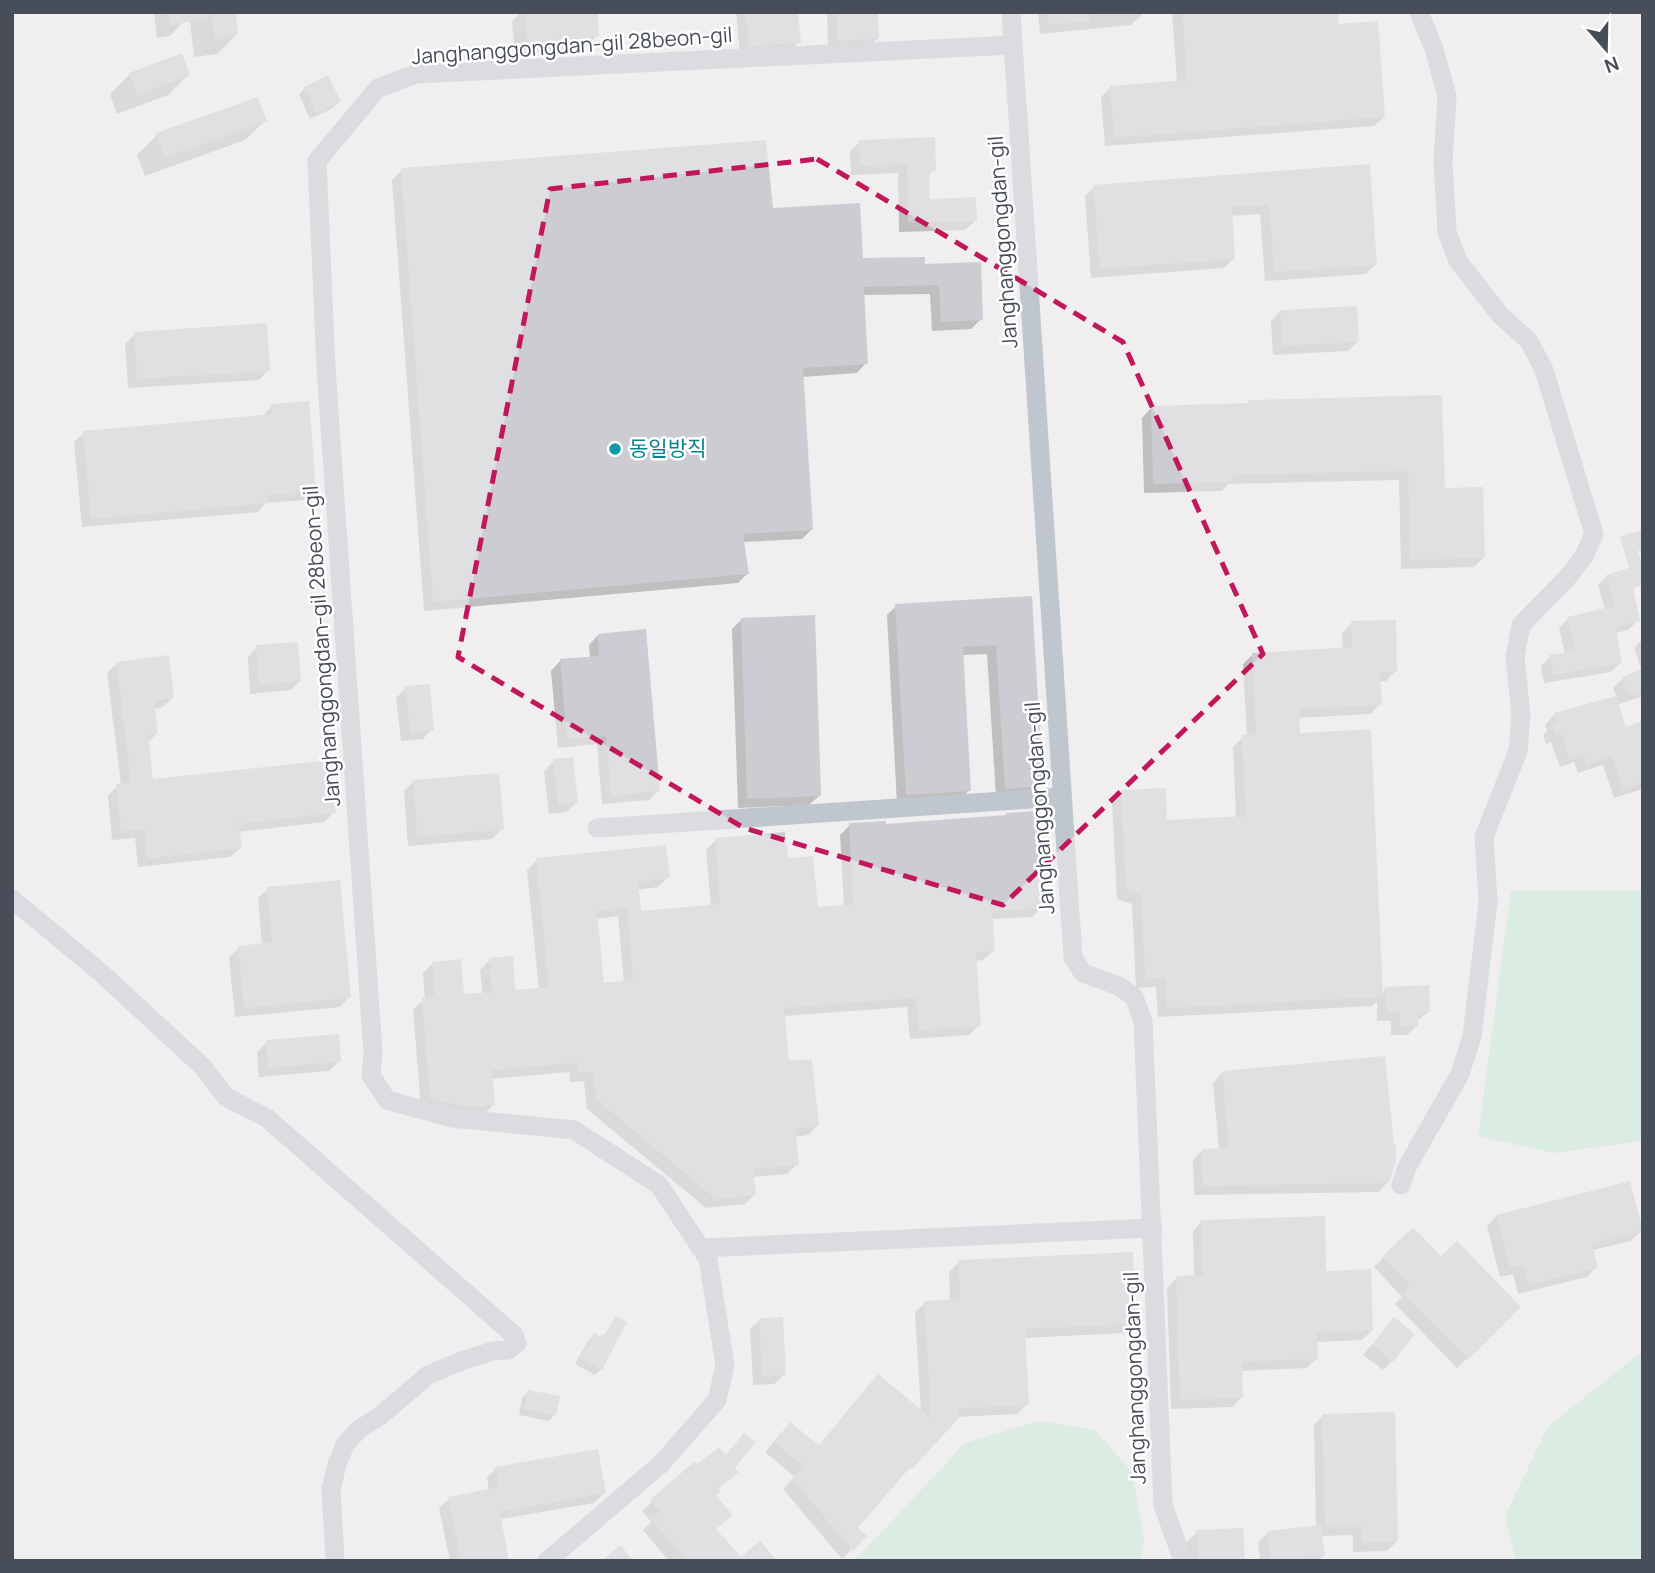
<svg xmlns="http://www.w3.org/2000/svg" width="1655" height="1573" viewBox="0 0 1655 1573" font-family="Manrope,'Noto Sans KR',sans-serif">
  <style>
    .green { fill: #c1e9d6 }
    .shadow { fill: #0003; fill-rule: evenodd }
    .building { fill: #ccccd2; fill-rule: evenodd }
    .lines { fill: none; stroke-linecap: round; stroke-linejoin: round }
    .minor { stroke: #c0c6ce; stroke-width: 19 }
    .marked { fill: none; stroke: #c2185b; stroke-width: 5; stroke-dasharray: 14 9; stroke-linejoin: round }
    .culture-dot { fill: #0f9aa8; stroke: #fff; stroke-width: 2.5 }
    .labels { text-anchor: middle; stroke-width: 5; stroke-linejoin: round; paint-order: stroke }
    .street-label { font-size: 21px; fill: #484e59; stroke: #fff }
    .culture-label { font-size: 21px; fill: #0d838f; stroke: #fff; text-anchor: start }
  </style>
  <rect width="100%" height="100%" fill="#f0eeee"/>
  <path class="green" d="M1511,891h132v250l-90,12 -75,-17z
    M1643,1351v210h-127l-11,-45 43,-90z
    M1038,1421l57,9 37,42 12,67 -4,22h-288l11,-9 102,-109z"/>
  <path class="shadow" d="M154,12h27l2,10 -13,14 -13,2z
    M189,12h45l3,22 -20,20 -23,3z
    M521,12h75l1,23 -13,14 -69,5 -3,-33z
    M736,12h60l3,30 -10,10 -49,2z
    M827,12h49l1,27 -10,9 -39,2z
    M1038,12h103v4l-10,9 -91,9z
    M1172,12h164l1,13 47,92 -10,9 -269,20 -4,-49 10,-10 66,-5z
    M130,74l58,1 -20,20 -51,19 -7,-20z
    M305,88l34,14 -6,6 -23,11 -11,-25z
    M265,121l-20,19 -100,36 -8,-21 20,-20z
    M860,142l74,28 -7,7 1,23 47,21 -10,9 -66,2 -1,-59 -47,2 -1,-24z
    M1369,166l7,98 -10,10 -101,7 -5,-67 -30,2 4,42 -10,10 -133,10 -6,-82 9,-9z
    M402,170l369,40 90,50 62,6 58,53 -10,10 -39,2 -2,-37 -67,1 3,68 -9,10 -55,4 10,152 -10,10 -59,3 5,31 -10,10 -314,28 -32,-431z
    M1281,311l76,31 -9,9 -75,4 -2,-34z
    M135,334l133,36 -9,10 -131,8 -3,-44z
    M1441,397l2,93 41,67 -10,10 -73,2 -2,-89 -171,4 -6,7 -78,2 -2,-75 9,-10z
    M272,406l42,84 -9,10 -39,3 -8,9 -176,15 -8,-85 10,-9 178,-16z
    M1607,576l31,44 -9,9 -14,4 5,30 -9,9 -67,11 -3,-17 9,-9 15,-3 -6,-26 9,-9 37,-9 -7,-25z
    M1030,598l11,187 -10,10 -35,2 -9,-143 -25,1 7,135 -9,10 -63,4 -10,-189 9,-9z
    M741,620l78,176 -10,9 -71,3 -6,-179z
    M1352,623l43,48 -9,10h-7l1,23 -10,10 -73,4 1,17 84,258 4,-5 42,24 -12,10 1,3 -10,10h-16v-14h-14v-19l-5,4 -214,11 -2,-30 -20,1 -4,-84 -15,-5 -5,-97 10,-10 44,29 70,-3 -3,-71 10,-10h4l-4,-73 10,-10 90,-4 -1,-17z
    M598,635l60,156 -9,9 -47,4 -5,-60 -39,4 -7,-77 9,-10 30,-3 -1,-13z
    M1643,639v57l-26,9 7,25 19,-7v66l-29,9 -11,-33 -25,8 -4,-11 -14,5 -9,-25 -5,2 -3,-9 4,-4 -2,-6 9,-10 63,-18 -4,-9 10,-10 19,-7 -8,-23z
    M257,647l43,34 -10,9 -40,4 -2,-37z
    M117,664l55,34 -9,9 -10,2 3,25 -9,9 5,38 182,31 -10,10 -86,10 2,16 -10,9 -92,10 -3,-29 -23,2 -4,-44 9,-10 4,-1 -14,-112z
    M406,688l26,41 -9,10 -22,2 -5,-43z
    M554,761l22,42 -10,9 -17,2 -5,-43z
    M413,782l89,47 -10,10 -84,7 -4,-55z
    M850,825l35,1 157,81 -10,10 -41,2 2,32 -10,9 -8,1 4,64 -10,10 -59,4 -3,-32 -124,9 4,47 30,63 -9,9 -14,2 3,27 -10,10 -35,3 2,18 -9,9 -39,4 -119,-99 -3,-28 -14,1 -1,-10 -78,7 2,26 -9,9 -63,-6 -8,-99 12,-10 -2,-26 9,-9 31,32 20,-1 -3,-25 10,-10 24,32 25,-2 -12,-120 10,-10 131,17 -10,10 -21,3 3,23 71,-6 -5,-57 10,-10 70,20 30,49 28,-3 -4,-71zM618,916l6,67 -21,2 -7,-66z
    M268,889l81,108 -9,10 -105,10 -6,-60 10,-9 23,-3 -4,-47z
    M267,1042l72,19 -10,10 -70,6 -2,-25z
    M1222,1073l166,109 -10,10 -184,3 -1,-35 10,-10h16l-6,-67z
    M1497,1216l144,15 -10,10 -39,9 4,17 -9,10 -69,17 -5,-20 -13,3 -13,-51z
    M1202,1221l123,52 46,58 -9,9 -46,2v17l-9,9 -66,3 1,26 -10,10 -61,2 -4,-121 10,-10 17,-1 -1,-46z
    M1413,1229l28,29 78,49 -62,61 -62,-64 7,-7 -28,-30z
    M959,1262l175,61 -9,10 -101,5 3,66 -10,10 -61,3 -101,111 10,8 -23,23 -59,-70 12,-12 -30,-25 16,-19 37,14 103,-35 -6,-100 10,-9 25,-2 -1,-29z
    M616,1318l-15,51 -6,6 -20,-11 13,-23 6,-6 6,4 3,-2z
    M1394,1319l-2,42 -9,9 -20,-15z
    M760,1320l24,55 -10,9 -21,1 -3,-56z
    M529,1392l26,22 -6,7 -30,-6 3,-17z
    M1323,1416l73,126 -9,9 -34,1v-17l-32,1 2,20 -5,5h-58l-2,-19 10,-9 48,-6 -2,-102z
    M694,1464l39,4 -19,28 1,34 26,30 34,1h-106l-26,-31 8,-8 -9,-11z
    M496,1468l108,25 -10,10 -94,16 8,42h-58l-11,-53 10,-9 40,-8 -2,-13z
    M1197,1532l46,29h-55l-1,-19z"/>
  <path class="building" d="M168,12h39l1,7 -38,6z
    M211,12h25l2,23 -24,3z
    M525,12h73l1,24 -72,6z
    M746,12h52l3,31 -52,3z
    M837,12h41l1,27 -42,2z
    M1048,12h41l1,9 -41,4z
    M1182,12h156l1,12 39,-3 7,96 -271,21 -4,-52 77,-6z
    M182,53l8,22 -53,20 -8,-22z
    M328,75l13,27 -24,12 -13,-27z
    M258,97l9,24 -103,37 -8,-25z
    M935,137l1,34h-7l1,28 46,-2 1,24 -69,2 -1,-59 -47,2 -1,-26z
    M766,140l7,68 87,-5 3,55 62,-1v7l56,-2 2,58 -42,2 -2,-37 -75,2 4,77 -65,4 10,162 -70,4 6,40 -316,28 -32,-434z
    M1370,164l7,101 -103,7 -5,-67 -37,2 3,52 -135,10 -7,-84z
    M1357,306l2,36 -77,4 -2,-36z
    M267,323l3,48 -133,8 -3,-47z
    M1442,395l3,93 38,-1 2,71 -75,2 -2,-89 -175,4v7l-80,2 -2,-78 97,-3v-3z
    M309,401l7,90 -48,4 1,8 -178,16 -8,-88 189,-17 -1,-10z
    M1643,530v20l-5,1 5,18v16l-10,3 7,33 -24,6 6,36 -69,12 -4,-20 26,-4 -8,-34 47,-11 -8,-31 23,-7 -9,-32z
    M1032,596l11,190 -38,3 -9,-144 -33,2 8,144 -65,4 -11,-191z
    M815,615l6,181 -74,3 -6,-181z
    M1396,620l1,52h-17l2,33 -83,4 1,24 71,-4 12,268 -216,11 -2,-30 -20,1 -4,-84 -15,-5 -5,-100 45,-2 1,32 79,-4 -4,-81h14l-4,-82 100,-6 -1,-26z
    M646,629l14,162 -49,5 -5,-60 -39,3 -7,-80 39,-3 -1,-22z
    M298,642l3,39 -42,4 -3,-40z
    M169,655l5,43 -20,3 4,33 -10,1 5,44 177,-19 6,53 -97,11 3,24 -95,11 -3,-30 -23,2 -5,-47 15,-1 -15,-121z
    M1643,669v22l-14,5 -7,-19z
    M430,684l4,46 -24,3 -5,-47z
    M1616,696l10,31 17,-6v62l-20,6 -11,-33 -25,9 -4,-11 -13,5 -9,-25 -6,1 -3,-11 4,-2 -2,-9z
    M573,757l5,46 -20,2 -5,-46z
    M499,773l5,57 -87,7 -4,-57z
    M1037,811l7,97 -52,3 3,40 -19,2 5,73 -62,4 -3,-32 -132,10 5,53 23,-2 7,67 -24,3 4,36 -46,4 3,26 -40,4 -120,-100 -3,-27 -14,1 -1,-10 -86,7 3,35 -25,2 -40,-8 -8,-101 13,-1 -3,-35 29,-3 3,35 28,-2 -3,-34 24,-2 2,34 34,-3 -13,-129 130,-13 4,33 -32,4 3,29 79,-7 -5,-66 70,-6 3,26 25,-2 5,51 35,-3 -4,-81 37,-2v3l120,-9v-2zM627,907l6,73 -29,3 -7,-72z
    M340,880l11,118 -107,10 -6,-62 34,-4 -5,-55z
    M1429,985l1,27 -12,1v13l-18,1v-15h-14l-1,-25z
    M339,1034l2,28 -73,6 -2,-28z
    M1385,1056l9,89h2v16l-7,22 -186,3 -1,-37 27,-1 -7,-77z
    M1630,1181l13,50 -51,13 6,24 -70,17 -5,-20 -13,3 -14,-53z
    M1325,1216l1,55 45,-2 2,62 -56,2 1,26 -76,3 1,36 -63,2 -4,-124 27,-1 -2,-55z
    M1413,1227l28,29 16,-15 64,66 -53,53 -65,-67 7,-7 -28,-29z
    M1133,1252l3,72 -111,5 4,76 -72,4 1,10 -46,50 -2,-2 -52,61 9,8 -14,15 -61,-73 11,-12 -29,-24 16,-20 29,23 59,-71 53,44 -7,-117 36,-2 -2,-39z
    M616,1316l11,6 -25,48 -22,-12 14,-25 6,4 1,-3 3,2z
    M783,1317l3,58 -24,1 -3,-58z
    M1394,1317l21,17 -22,28 -21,-17z
    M528,1390l32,6 -4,19 -32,-6z
    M1395,1412l3,130 -36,1v-16h-37l-3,-113z
    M744,1433l12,9 -21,26 4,4 -21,17 3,3 -5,4 17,19 -17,14 25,28 19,-16 18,20h-91l-36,-42 9,-7 -10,-12 44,-38 3,2 22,-17 7,8z
    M598,1449l8,44 -106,19 9,49h-48l-13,-64 51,-10 -4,-20z
    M1321,1525l4,32 -55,4 -3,-30z
    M1243,1528l2,33h-47l-2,-31z
    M620,1545l14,16h-32z"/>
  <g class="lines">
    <path class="minor" d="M1011,12l62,946 10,15 36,13 15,11 9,24 20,484 20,56
      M597,828l465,-31
      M12,899l88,73 102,94 24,31 41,21 247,217 3,8 -9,7 -15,1 -29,9 -36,15 -48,41 -22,14 -13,15 -8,19 -6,26 4,71
      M1401,1185l6,-18 53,-93 12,-38 16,-134 -4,-65 34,-86 3,-36 -6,-58 6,-32 46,-47 17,-22 10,-22 -50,-164 -15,-29 -28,-25 -43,-55 -11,-29 -4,-71 4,-65 -13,-47 -15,-37
      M700,1248l453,-20
      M547,1561l114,-97 56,-64 8,-35 -17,-106 -49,-74 -85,-55 -122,-12 -65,-18 -16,-25 2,-22 -47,-685 -9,-207 61,-73 38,-14 597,-29"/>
  </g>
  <path d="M0 0H1655V1573H0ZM817,159l306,183 140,312 -260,251 -259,-77 -286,-171 92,-468z" fill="#f0eeee" fill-opacity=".55" fill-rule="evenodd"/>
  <path class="marked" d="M817,159l306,183 140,312 -260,251 -259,-77 -286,-171 92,-468z"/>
  <circle class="culture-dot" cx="615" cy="449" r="7"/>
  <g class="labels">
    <g class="street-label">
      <text transform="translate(572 46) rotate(-4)" y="7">Janghanggongdan-gil 28beon-gil</text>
      <text transform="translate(1003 242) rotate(-94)" y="7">Janghanggongdan-gil</text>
      <text transform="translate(322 646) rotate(-94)" y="7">Janghanggongdan-gil 28beon-gil</text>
      <text transform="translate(1040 808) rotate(-94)" y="7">Janghanggongdan-gil</text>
      <text transform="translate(1135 1378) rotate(-92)" y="7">Janghanggongdan-gil</text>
    </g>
    <g class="culture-label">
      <text x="629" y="456">동일방직</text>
    </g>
  </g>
  <rect width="1655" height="1573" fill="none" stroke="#484e59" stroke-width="28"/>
  <g transform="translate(1606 49) rotate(160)" stroke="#ffffff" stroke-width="5" paint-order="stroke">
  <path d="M0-5L12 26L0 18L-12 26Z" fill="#484e59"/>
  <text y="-10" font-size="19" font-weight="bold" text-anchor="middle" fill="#484e59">N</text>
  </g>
</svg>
